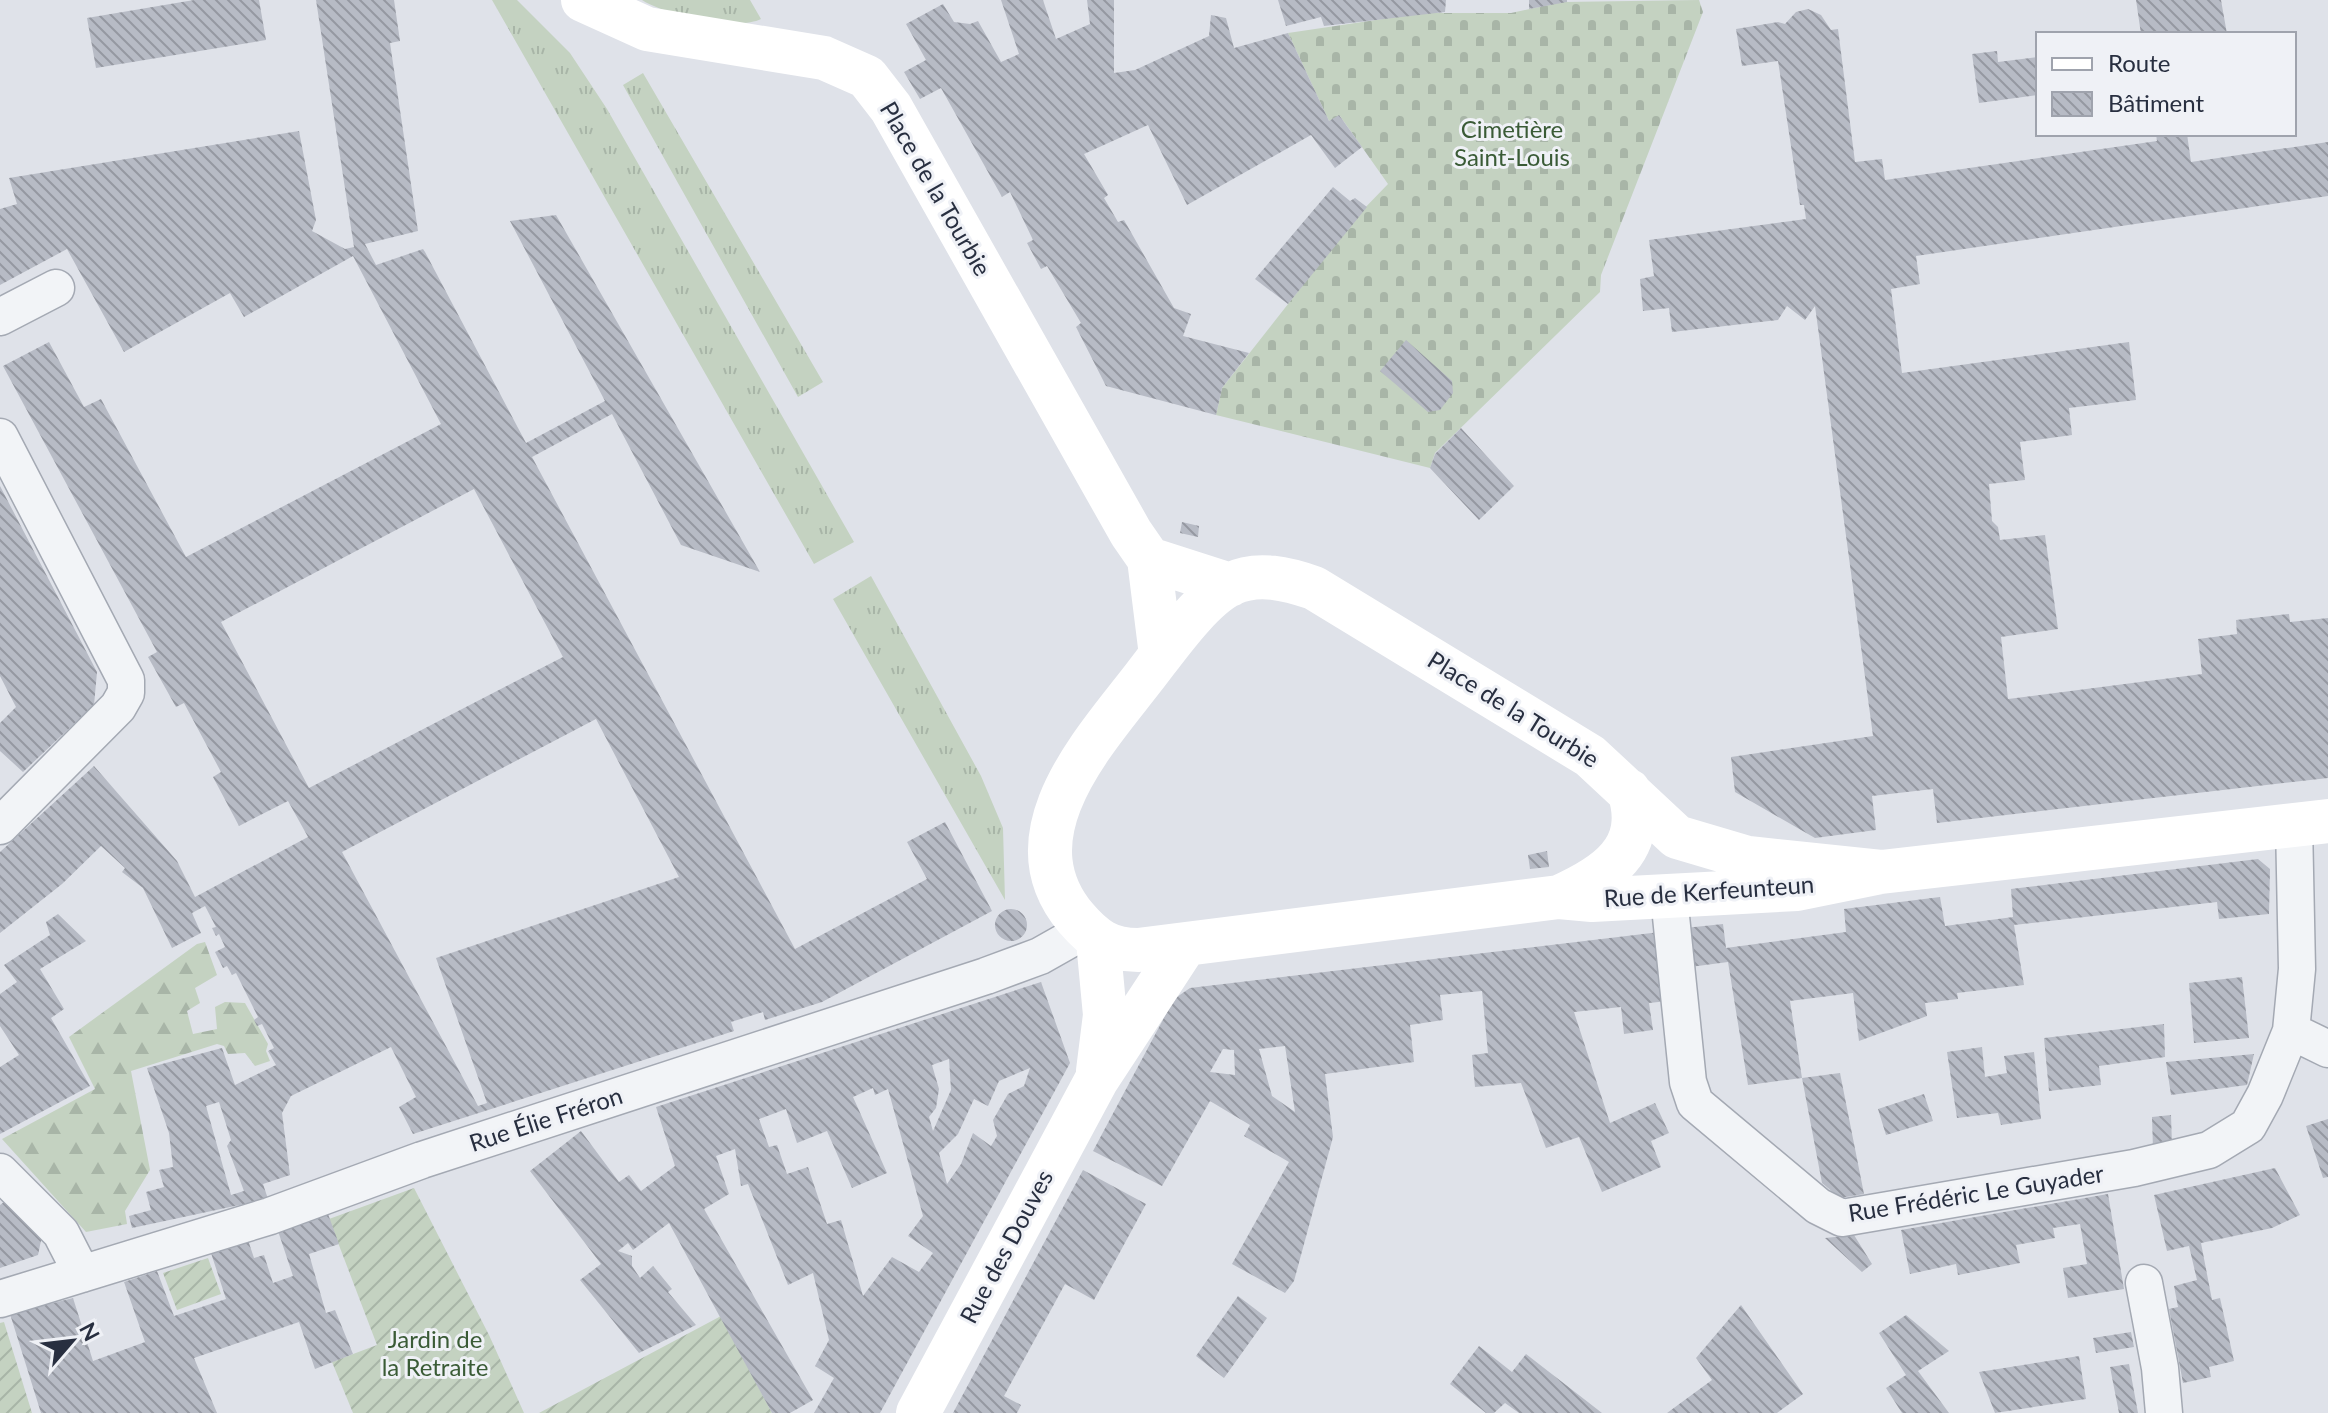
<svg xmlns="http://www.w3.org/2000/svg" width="2328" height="1413" viewBox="0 0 2328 1413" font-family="Lato,sans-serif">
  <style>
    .grass { fill: url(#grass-tufts) }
    .forest { fill: url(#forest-firs) }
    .cemetery { fill: url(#cemetery-stones) }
    .garden { fill: url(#garden-furrows) }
    .building { fill: url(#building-back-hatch); fill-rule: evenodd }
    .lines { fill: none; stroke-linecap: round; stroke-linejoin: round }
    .street-casing { stroke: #a4a9b3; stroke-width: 39 }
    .street { stroke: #f2f4f7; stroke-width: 36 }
    .secondary { stroke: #fff; stroke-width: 44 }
    .labels { text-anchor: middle; stroke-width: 6; stroke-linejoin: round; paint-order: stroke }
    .park-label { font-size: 24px; fill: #3a5b36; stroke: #eff1f6 }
    .street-label { font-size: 24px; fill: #282f40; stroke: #eff1f6 }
  </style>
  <defs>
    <pattern id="grass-tufts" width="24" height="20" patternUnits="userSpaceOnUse" patternTransform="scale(2)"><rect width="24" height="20" fill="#c4d2c1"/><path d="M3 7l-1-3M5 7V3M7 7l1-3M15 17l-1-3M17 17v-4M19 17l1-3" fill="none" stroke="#a8b5a7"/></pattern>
    <pattern id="forest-firs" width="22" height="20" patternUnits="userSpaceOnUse" patternTransform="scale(2)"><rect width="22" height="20" fill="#c4d2c1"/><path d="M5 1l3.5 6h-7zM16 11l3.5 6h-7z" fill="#a8b5a7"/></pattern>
    <pattern id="cemetery-stones" width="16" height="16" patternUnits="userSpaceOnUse" patternTransform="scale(2)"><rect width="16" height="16" fill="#c4d2c1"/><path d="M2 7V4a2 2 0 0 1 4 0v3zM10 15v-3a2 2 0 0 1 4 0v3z" fill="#a8b5a7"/></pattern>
    <pattern id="garden-furrows" width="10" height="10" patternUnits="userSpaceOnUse" patternTransform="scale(2)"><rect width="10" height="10" fill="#c4d2c1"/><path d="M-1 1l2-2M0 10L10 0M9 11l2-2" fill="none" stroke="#a8b5a7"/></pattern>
    <pattern id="building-back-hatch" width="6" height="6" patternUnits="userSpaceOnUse" patternTransform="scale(2)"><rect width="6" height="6" fill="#b7bbc5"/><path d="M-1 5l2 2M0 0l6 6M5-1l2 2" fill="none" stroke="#9598a1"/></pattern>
  </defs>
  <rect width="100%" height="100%" fill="#dfe2e9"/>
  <path class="grass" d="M492,0h25l53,53 37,56 247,433 -40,22z
    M642,0h108l11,19c-23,12 -96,-4 -119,-19z
    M643,73l180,309 -25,15 -175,-312z
    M871,576l110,200 22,52 2,72 -172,-301z"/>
  <path class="forest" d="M205,942l12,33 -22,13 5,15 -13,8 6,23 24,-5 -2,-22 10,-5 20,1 23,41 -2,7 4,10 -15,5 -10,-13 -17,1 -4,-8 -7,-2 -86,27 19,99 -25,41 2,13 -41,8 -84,-93 93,-50 -26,-52 128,-93z"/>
  <path class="cemetery" d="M1699,0l4,12 -102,263 -1,17 -165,161 -5,15 -214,-53 6,-27 136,-173 30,-31 -48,-68 -11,5 -41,-88 135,-20h88l52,-11z"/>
  <path class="garden" d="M414,1188l75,147 35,78h-171l-21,-51 45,-17 -48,-126z
    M208,1258l13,36 -44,16 -14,-37z
    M721,1316l51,97h-233z
    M4,1322l28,91h-32v-90z"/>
  <path class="building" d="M194,0h65l7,40 -170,28 -9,-50z
    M316,0h78l6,41 -10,2 28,188 -53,13 11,21 47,-16 2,3 101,191 79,-42 -95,-180 46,-6 204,357 -79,-27 -69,-131 -80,43 263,492 132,-70 -20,-37 38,-20 47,89 -170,91 -57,18 -2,-8 -32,10 3,9 -321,103 -14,-27 17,-10 -25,-50 -100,49 -9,17 8,62 -27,9 5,15 -136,29 -3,-12 22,-6 -5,-18 18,-5 -5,-17 14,-3 -4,-34 -22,-65 75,-20 13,37 41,-20 -8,-14 6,-3 -12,-24 -5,2 -3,-6 4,-3 -22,-44 -4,2 -5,-9 -4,2 -8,-16 10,-5 -6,-13 -3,2 -4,-8 4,-1 -11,-21 -13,7 9,20 -29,15 -29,-60 -21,-16 3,-4 -24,-22 -39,38 -62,49v-81l94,-86 83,95 18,36 113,-60 -20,-36 -49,25 -26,-49 8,-5 -37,-69 -8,4 -28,-50 9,-5 -154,-286 46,-24 35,65 17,-8 85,158 255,-133 -88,-168 -109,61 -14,-24 -106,59 -57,-103 -67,36v-76l17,-5 -8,-26 290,-47 17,89 -4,11 33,18 9,-2zM474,489l89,168 -254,131 -88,-166zM596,719l83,158 -243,81 51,145 -9,3 -136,-254zM219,1102l12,38 -4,6 17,45 -13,4 -25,-89z
    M1001,0h42l13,39 34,-15 -3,-24h27v73l21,-3 74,-34 2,-21 15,3 8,30 54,-15 41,88 10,-6 23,32 -27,21 -24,-33 -124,70 -39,-80 -64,29 24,41 -4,3 14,24 6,-2 50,88 17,6 -8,22 66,17 -27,35 -6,27 -110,-29 -30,-59 5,-4 -34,-57 -6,3 -14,-26 6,-3 -23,-48 -8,5 -61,-109 -21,11 -16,-27 22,-12 -20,-36 37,-20 11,18 16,2 8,-3 23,41 18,-8z
    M1278,0h168l-1,12 -121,14 -3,-9 -35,9z
    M1529,0h38v2l-38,7z
    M2136,0h85l6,34h-86z
    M1808,9l13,6 10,15 7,-1 17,133 27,-3 3,21 272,-39 -1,-7h31l4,28 137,-20v54l-412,60 4,28 -29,5 11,84 227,-31 7,58 -67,8 3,27 -52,7 5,38 -36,4 3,37 6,6 2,13 45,-5 13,94 -57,8 7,62 194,-25 -4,-35 39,-5 -1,-14 53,-6 1,8 38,-4v160l-391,45 -4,-34 -61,7 4,34 -61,8 -80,-46 -4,-35 142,-21 -58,-430 -10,14 -18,-14 -9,14 -106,12 -3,-24 -26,3 -3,-32 14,-3 -5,-36 157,-21 -2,-14h-4l-22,-144 -36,5 -6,-37 42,-7 7,2 11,-12z
    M1997,51l1,11 40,-5v38l-59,8 -7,-49z
    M1333,187l17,14 5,-3 12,9 -79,97 -33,-25z
    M1406,340l46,41 1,12 -13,17 -12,2 -48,-41z
    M1461,428l53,58 -35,34 -49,-52 5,-14z
    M0,486l97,186 -3,33 -71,67 -23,-21v-28l16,-16 -16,-31z
    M1182,522l17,4 -1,11 -18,-4z
    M1547,851l2,16 -19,2 -2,-14z
    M2258,859l12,10 -1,45 -50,5 -2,-17 -203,23 10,60 -67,8 1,6 -33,4 2,13 -68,25 -6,-48 -63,8 12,77 -54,7 -20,-123 -38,5 -5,-39 38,-4 3,24 120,-16 -2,-23 96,-12 5,29 68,-9 -2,-28z
    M995 925a16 16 0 1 1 32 0a16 16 0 1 1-32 0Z
    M58,914l28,27 -46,28 24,40 -13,9 39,68 -90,48v-67l19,-12 -19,-29v-32l17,-12 -13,-17 46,-30 -4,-13z
    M1660,932l8,69 -19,2 4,27 -29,4 -3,-27 -47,5 36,111 45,-20 14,30 -18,8 10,26 -59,25 -23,-55 -33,11 -25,-65 -46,4 -3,-32 16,-2 -6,-62 -42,4 3,25 -33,5 4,37 -89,12 8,63 -39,144 -9,12 -53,-29 57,-102 -45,-26 6,-11 -40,-24 -48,85 -69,-35 81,-152 16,-11zM1285,1046l10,66 -23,-16 -13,-47zM1223,1049l11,1 1,25 -25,-3z
    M2242,977l7,61 -55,5 -5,-60z
    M1041,982l29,81 -190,350h-66l20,-35 -19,-12 14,-26 -16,-67 -25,12 -40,-101 -7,2 -6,-37 -19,7 13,38 -25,15 109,191 -23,13h-18l-103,-190 -36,27 -5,-7 -10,8 14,5v10l8,12 13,-12 19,23 -4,3 28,33 -57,28 -59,-73 21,-16 -71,-93 51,-40 38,51 10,-7 12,16 34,-25 -19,-59zM949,1059l2,31 -18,41 -4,-14 7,-9 3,-19 -7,-24zM1030,1068l-6,18 -16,8 -15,26 4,16 -6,10 -18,-13 -12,31 -14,20 -8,-31 19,-19 16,-35 14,7 11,-25zM873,1088l2,7 13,-6 35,127 -15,20 25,17 -14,19 -27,-15 -29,39 -22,-76 -14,4 -19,-57 -21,7 -10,-29 -8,2 -10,-28 27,-10 11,34 30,-12 25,57 35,-15 -34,-76z
    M2164,1024l1,33 -66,9 2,19 -52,6 -5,-53z
    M1982,1047l3,30 22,-4 -3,-17 30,-4 7,67 -40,6 -3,-12 -41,5 -10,-66z
    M2254,1054l-7,31 -76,10 -5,-33z
    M1840,1073l24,121 -24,4 -18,-15 -20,-105z
    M1924,1094l9,27 -47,14 -8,-26z
    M2171,1115l1,30 -19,4 -1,-32z
    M2328,1119v58l-5,1 -17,-52z
    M2275,1168l25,47 -28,13 -71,15 11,57 8,-2 14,63 -25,6 2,10 -28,6 -14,-74 9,-2 -4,-21 23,-6 -8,-34 -22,5 -13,-56z
    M1083,1170l63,34 -52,96 -29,-16 -61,112 17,9 -4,8h-64z
    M2108,1194l16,95 -56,9 -5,-30 24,-4 -7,-40 -27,4 2,10 -39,7 4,18 -62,12 -2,-11 -46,10 -9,-44z
    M4,1202l38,34 -4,19 -38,13v-63z
    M328,1214l11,30 -30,10 17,59 9,-3 18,44 -38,15 -16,-47 -105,36 23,55h-176l-31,-99 63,-16 20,63 52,-19 -21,-60 33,-11 17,45 52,-17 -15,-46 37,-13 6,18 10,-3 9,28 20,-7 -15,-45z
    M1854,1235l18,29 -10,8 -37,-34z
    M1238,1296l29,22 -43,60 -28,-22z
    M1741,1305l62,89 -26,19h-110l45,-33 -16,-22z
    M1906,1315l43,36 -31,20 31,42h-47l-16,-25 20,-13 -27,-42z
    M2131,1332l3,15 -38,6 -3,-15z
    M1479,1346l33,26 14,-18 76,59h-83l-14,-10 -11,10h-8l-36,-29z
    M2079,1356l7,43 -91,14 -16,-41z
    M2129,1364l9,49h-19l-9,-46z"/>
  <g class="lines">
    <g class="street-casing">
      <path id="street" d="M0,317l56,-29
        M0,437l126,243v13l-8,14 -118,119
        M2294,824l3,145 -6,62 37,18
        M1669,897l19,185 7,21 123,103 24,12 292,-50 75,-18 39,-24 17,-31 26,-64
        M0,1172l61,61 21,41
        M2144,1283l16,85 4,45
        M0,1299l270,-83 152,-56 564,-184 54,-20 46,-26"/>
    </g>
    <use href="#street" class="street"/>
    <path class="secondary" d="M583,0l64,29 177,29 43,19 24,31 240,425 18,26 12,96
      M1149,559l81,26
      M1881,872l-133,-14 -71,-21 -87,-81 -276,-168c-26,-9 -56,-17 -83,-4 -31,15 -65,65 -87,93 -50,65 -138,158 -68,241 18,21 33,32 62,32l421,-53 33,3 205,-11 84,-17 447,-51
      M1559,897c47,-21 89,-48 70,-106
      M1098,941l7,74 -7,56
      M918,1413l178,-332 89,-136"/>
  </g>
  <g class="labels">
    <g class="park-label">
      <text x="1512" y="138">Cimetière<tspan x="1512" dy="28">Saint-Louis</tspan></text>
      <text x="435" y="1348">Jardin de<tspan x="435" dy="28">la Retraite</tspan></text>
    </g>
    <g class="street-label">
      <text transform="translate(935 189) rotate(60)" y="8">Place de la Tourbie</text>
      <text transform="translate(1513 710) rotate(32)" y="8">Place de la Tourbie</text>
      <text transform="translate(1709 892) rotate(-4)" y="8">Rue de Kerfeunteun</text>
      <text transform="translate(546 1120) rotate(-18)" y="8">Rue Élie Fréron</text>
      <text transform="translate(1976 1194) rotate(-9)" y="8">Rue Frédéric Le Guyader</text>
      <text transform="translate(1007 1247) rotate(-62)" y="8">Rue des Douves</text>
    </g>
  </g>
  <rect x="2036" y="32" width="260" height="104" fill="#eff1f6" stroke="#9fa3ad" stroke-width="2"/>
  <rect x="2052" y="58" width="40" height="12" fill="#ffffff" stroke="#9fa3ad" stroke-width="2"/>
  <text x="2108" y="72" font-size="24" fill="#282f40">Route</text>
  <rect x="2052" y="92" width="40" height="24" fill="url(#building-back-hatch)" stroke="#9fa3ad" stroke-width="2"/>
  <text x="2108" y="112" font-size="24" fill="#282f40">Bâtiment</text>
  <g transform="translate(72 1341) rotate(62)" stroke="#eff1f6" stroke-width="6" paint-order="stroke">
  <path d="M0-6L14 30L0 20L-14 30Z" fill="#282f40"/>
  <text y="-12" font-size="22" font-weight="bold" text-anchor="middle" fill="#282f40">N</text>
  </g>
</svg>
